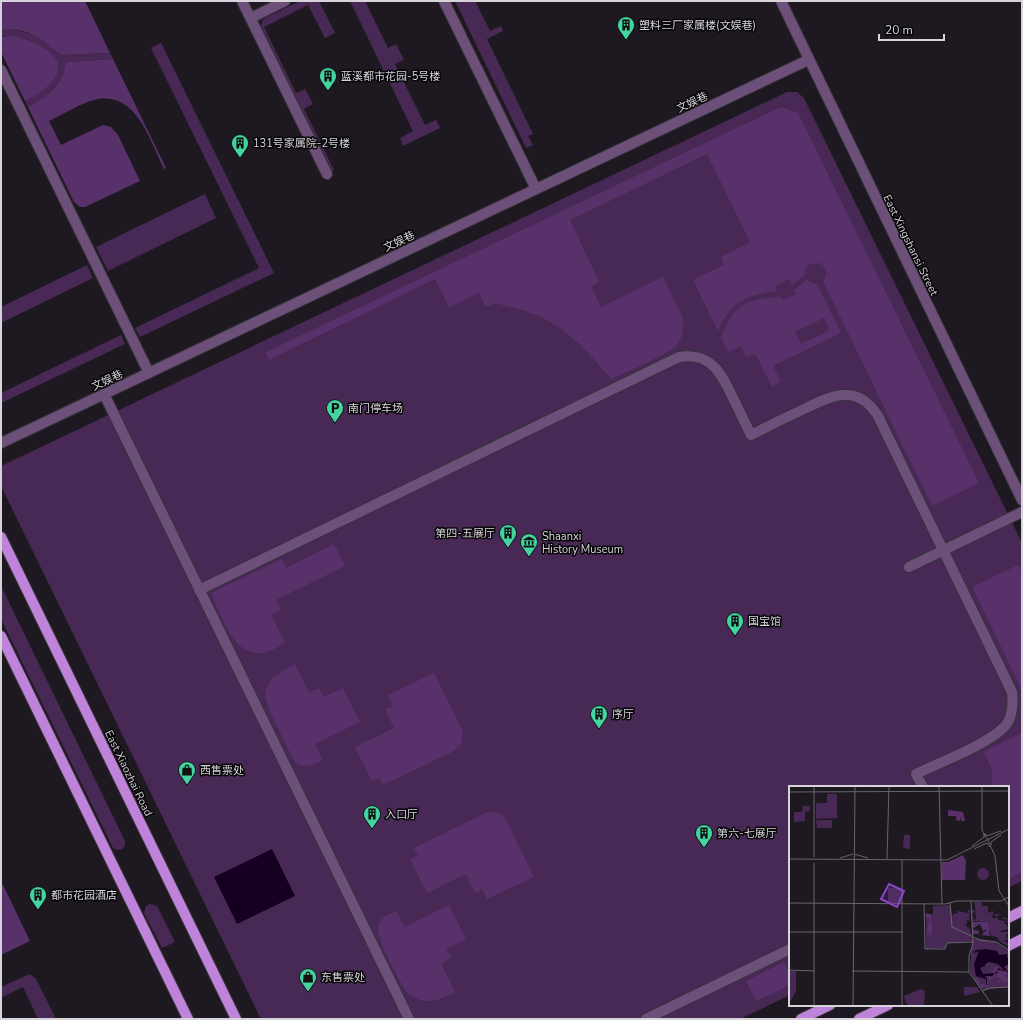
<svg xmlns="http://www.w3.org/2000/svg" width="1023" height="1020" viewBox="0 0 1023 1020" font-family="'Nunito Sans','Noto Sans SC',sans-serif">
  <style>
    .green { fill: #482955 }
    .forest { fill: #58316a; fill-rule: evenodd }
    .water { fill: #160021 }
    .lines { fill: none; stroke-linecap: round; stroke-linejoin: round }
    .minor-casing { stroke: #38333b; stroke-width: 12 }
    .major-casing { stroke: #38333b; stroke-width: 12 }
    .minor { stroke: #6c507a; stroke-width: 10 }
    .major { stroke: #bf83da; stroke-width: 10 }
    .labels { text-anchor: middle; stroke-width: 3; stroke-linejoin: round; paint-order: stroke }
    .poi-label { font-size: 11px; fill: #d7d4d9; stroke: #070608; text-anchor: start }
    .street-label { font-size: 11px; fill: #d7d4d9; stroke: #070608 }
    .inset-road { fill: none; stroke: #68646b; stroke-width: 1 }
    .view { fill: #8945c3; fill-opacity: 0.15; stroke: #8945c3; stroke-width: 2 }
    .inset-edge { fill: none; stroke: #d7d4d9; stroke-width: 2 }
  </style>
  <rect width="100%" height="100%" fill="#1e1921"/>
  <path class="green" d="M300,1h19l16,32 -10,5 -17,-33 -44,22 32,66 9,-4 8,15 -9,5 30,61 -2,1 -71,-145 2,-7z
    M350,1h15l23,47 8,-4 8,16 -9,4 30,61 11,-5 4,8 -37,18 -3,-8 13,-7z
    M455,1h20l15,30 11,-5 2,5 -16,8 46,95 -5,2 5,9 -7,3z
    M7,29c23,1 38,11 54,26l49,-2 3,6 -47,3c-2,4 -1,10 -4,15 -6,14 -22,23 -34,30l-3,-6 24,-17 6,-8 -49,-40 -5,1v-7z
    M161,43l113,230 -134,64 -5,-9 124,-60 -108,-220z
    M787,92h10l7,6 218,445v338l-14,7v-101h-218v208l-50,24h-479l-260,-533v-20z
    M205,194l11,24 -108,53 -12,-24z
    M87,265l6,13 -92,45v-16z
    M121,335l4,9 -124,59v-10z
    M1,586l124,255c1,9 -6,11 -12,7l-112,-229z
    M150,904l7,2 18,36 -13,6 -18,-35 2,-7z
    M30,974l6,5 20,40h-18l-15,-32 -22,11v-11z"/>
  <path class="forest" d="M1,1h84l25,52 -49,2c-18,-15 -34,-29 -60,-25z
    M13,36c14,3 48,15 45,33 -2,15 -21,26 -33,32l-24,-49v-15z
    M113,59l53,109 -2,1c-14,-28 -28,-80 -70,-69 -15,4 -30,14 -45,21l12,24 42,-20 8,2 7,8 22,46 -55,26h-5l-6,-5 -46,-95c12,-7 28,-16 34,-30 3,-5 2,-11 4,-15z
    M781,107l17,6 181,370 -47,23 -109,-225c5,-7 4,-14 -4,-18l-11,2 -4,6 1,4 -13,10 -3,-6 -14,7 2,5c-32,5 -45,9 -59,40l-25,-51 31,-15 -3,-8 29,-15 -43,-88 -137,66 29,62 -8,4 10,21 62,-30 19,39c2,9 2,19 -4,27 -9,12 -52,29 -67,36 -23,-28 -48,-56 -83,-67 -11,-4 -22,-6 -33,-9l-9,4 -7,-14 -30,14 -14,-28 -166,81 -3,-8z
    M807,280l5,3 5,1 24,49 -68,33 8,16 -9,5 -17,-34 -9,4 -5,-11 -13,6 -7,-14c13,-36 24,-37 59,-42l2,4 14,-6 -2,-4zM824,318l6,12 -29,14 -6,-12z
    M334,544l11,22 -69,34 5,10 -10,5 14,28c-7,4 -15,9 -23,10 -30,3 -41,-39 -51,-60l71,-34 4,9z
    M1018,565l4,7v118l-50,-103z
    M295,664l14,28 10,-4 5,9 19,-9 17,34 -45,22 8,16c-11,5 -19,10 -29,1l-24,-49 -5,-16 2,-9 6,-10z
    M434,673l29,59 -2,12 -9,8 -69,33 -4,-8 -7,4 -17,-34 39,-19 -9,-19 8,-3 -5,-11z
    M1022,733v139l-14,7v-92h-18c6,-12 0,-24 -7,-35z
    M487,812h10l8,6 29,59 -47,22 -5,-10 -7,4 -9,-19 -39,19 -17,-34 8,-3 -4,-8z
    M1,885h2l27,56 -29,14z
    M449,905l17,34 -20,10 5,9 -10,5 14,29c-11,5 -22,12 -35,8 -4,-2 -10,-4 -13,-8 -7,-9 -32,-56 -29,-66 3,-9 11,-12 18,-15l9,16z
    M784,962l6,13v10l-34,16 -10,-20z"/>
  <path class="water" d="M272,849l23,47 -58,28 -23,-47z"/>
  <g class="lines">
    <g class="minor-casing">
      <path id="minor" d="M242,1l85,173
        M444,1l92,188
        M781,1l241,499
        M251,18l34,-17
        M1,70l148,303
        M104,394l305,625
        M1,443l807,-383
        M909,567l113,-55
        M199,590l480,-233c32,-5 42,16 54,41 6,12 12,25 18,37 16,-8 31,-16 47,-23 29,-14 58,-32 80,4l134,276c1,10 1,21 -4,30 -11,19 -70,41 -92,52l7,13
        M646,1019l144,-70"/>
    </g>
    <g class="major-casing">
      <path id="major" d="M1,537l235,482
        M1,636l187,383
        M1008,918l14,-7
        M1008,946l14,-7
        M801,1019l29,-14
        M859,1019l29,-14"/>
    </g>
    <use href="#minor" class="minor"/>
    <use href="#major" class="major"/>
  </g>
  <defs>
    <g id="building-pin" transform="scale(0.9)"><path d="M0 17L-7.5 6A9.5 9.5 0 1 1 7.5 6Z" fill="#43d4a0" stroke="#070608"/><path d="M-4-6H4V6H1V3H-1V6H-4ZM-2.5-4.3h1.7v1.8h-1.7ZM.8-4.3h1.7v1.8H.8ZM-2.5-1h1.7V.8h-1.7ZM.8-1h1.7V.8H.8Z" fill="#111"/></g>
    <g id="parking-pin" transform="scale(0.9)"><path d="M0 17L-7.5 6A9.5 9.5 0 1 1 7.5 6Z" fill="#43d4a0" stroke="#070608"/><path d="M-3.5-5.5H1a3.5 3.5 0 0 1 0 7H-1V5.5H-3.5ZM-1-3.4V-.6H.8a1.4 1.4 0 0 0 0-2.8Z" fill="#111"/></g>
    <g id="museum-pin" transform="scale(0.9)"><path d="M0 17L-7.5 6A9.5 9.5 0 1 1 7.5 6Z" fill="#43d4a0" stroke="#070608"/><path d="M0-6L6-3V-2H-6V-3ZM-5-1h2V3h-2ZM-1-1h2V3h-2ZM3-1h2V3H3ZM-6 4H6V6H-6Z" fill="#111"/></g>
    <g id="shop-pin" transform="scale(0.9)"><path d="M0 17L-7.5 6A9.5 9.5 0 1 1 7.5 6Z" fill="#43d4a0" stroke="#070608"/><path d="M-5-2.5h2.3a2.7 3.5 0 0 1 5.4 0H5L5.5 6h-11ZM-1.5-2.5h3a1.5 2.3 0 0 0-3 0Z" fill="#111"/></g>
  </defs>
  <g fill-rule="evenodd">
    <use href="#building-pin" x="626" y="25"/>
    <use href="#building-pin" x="328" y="76"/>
    <use href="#building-pin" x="240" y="143"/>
    <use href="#parking-pin" x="335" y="408"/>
    <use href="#building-pin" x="508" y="533"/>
    <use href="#museum-pin" x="529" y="542"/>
    <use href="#building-pin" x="735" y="621"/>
    <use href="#building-pin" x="599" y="714"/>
    <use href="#shop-pin" x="187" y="770"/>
    <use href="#building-pin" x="372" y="814"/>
    <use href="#building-pin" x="704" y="833"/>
    <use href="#building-pin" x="38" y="895"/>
    <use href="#shop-pin" x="308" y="977"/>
  </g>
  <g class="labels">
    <g class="poi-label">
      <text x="639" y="29">塑料三厂家属楼(文娱巷)</text>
      <text x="341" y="80">蓝溪都市花园-5号楼</text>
      <text x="253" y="147">131号家属院-2号楼</text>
      <text x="348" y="412">南门停车场</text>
      <text x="495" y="537" text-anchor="end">第四-五展厅</text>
      <text x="542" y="540">Shaanxi<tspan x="542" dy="13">History Museum</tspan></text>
      <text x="748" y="625">国宝馆</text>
      <text x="612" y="718">序厅</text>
      <text x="200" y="774">西售票处</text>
      <text x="385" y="818">入口厅</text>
      <text x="717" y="837">第六-七展厅</text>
      <text x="51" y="899">都市花园酒店</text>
      <text x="321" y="981">东售票处</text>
    </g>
    <g class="street-label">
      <text transform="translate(692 102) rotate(-25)" y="4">文娱巷</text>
      <text transform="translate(399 241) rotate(-25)" y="4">文娱巷</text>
      <text transform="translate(911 245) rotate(64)" y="4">East Xingshansi Street</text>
      <text transform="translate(107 380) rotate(-25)" y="4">文娱巷</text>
      <text transform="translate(129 773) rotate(64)" y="4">East Xiaozhai Road</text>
    </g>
  </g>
  <g transform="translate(789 786)">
    <rect width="220" height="220" fill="#1e1921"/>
    <path d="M38,8h10v24l-21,1v-16h11zM14,20h7v5l-5,1v9l-11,1v-10h8zM27,34h16v8h-15zM115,49h6v14l-7,-1zM188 88a6 6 0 1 1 12 0a6 6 0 1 1-12 0ZM99,102h14v15h-14zM185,116h8v4h6v7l6,-2 -2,7h5l-3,-4h7l-4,1h4l-4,1 1,4 9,1v-2h-4v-2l6,2 -2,2 2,3 -4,-3 -1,2 5,4 -1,2 -10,3h11l-3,4 2,1 1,1 -3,-1 2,3h-5l6,4v3l-10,-6 -2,-4 -6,-1 -1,-4 -4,-4 2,-6 -16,-1v-6l2,4 -2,1h3l1,-2 -1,-7 -3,4 -1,-6 5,2zM161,119l3,13v-4l5,-1 -2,-2 13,2 -2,-4 3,1 -1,11 -2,-1v4h-3l6,5 2,12 -25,2 -1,5 -20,1v-36l7,2v-9zM183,152l21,3 16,10v36l-26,3 -13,-18zM0,185h7v20l-6,11zM175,201h13l3,5 -16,4zM132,203l4,2 -1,15h-14l-4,-3 -2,-7z" fill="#482955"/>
    <path d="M159,24l15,2 2,9h-4v-5l-1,5 -4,-1v-4h-8zM174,69l3,6 -1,19h-23v-18h6zM137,127l7,2 -2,2 1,18h-6l3,-3 -3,-1 4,-12 -5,-2zM183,136h16l2,14 -9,-1 7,-6 -5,2 -3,-7 -8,5 7,2 -1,7v-4h-6zM205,181h4l5,5h4l2,5 -3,-3 -1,3 4,4 -3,1h2v5v-5l-5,1h-5v-3l3,3 4,-1 -8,-5 -8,3 -1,7 -4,-1 -2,3 -9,-12 4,1 1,3 2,-1v4h5l4,-5 -2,-4 6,3 1,-4 3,1 2,-7 -3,4 -4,1z" fill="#58316a"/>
    <path d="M184,163l1,3 2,-2 10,-1 11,2 2,4 8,-1 2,10 -5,3 5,6v3l-2,-5 -9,-1 -6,6h-7l2,3v6h-1v-6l-10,-3 -2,-12 5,-13 -5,2zM200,176l9,2 7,7 -7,-3 -1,5 -14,1 -3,-6 5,-2 1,6 -1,-8z" fill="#160021" fill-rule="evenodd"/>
    <path class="inset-road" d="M150,0l3,118M193,0v44l4,8M0,6l220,-1M196,47l1,3 15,-5M198,52l8,18 4,35 10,15M202,59v-3l10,-7M183,60l12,-9v-3M185,63l13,-6 3,4M65,68l14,4M25,71v-71M51,72l13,-4M0,73l158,1 62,-31M98,73l2,-73M113,74v146M25,77v143M182,115l2,43 -4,12v16l24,34M161,116l2,25 28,13 16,2 13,8M0,117l156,1 12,-3h44l8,-4M135,117l1,46h20l2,-6 26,-1M0,146h114M0,184l26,1M63,185l117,1M193,205l8,-3 19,-1M64,220l2,-220"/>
    <path class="view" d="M100,98l15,7 -7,16 -16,-8z"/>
    <rect width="220" height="220" class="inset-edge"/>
  </g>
  <rect width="1023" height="1020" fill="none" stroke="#d7d4d9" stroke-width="4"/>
  <path d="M879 34v6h65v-6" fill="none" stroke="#d7d4d9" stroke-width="2"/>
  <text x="885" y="34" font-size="12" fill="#d7d4d9" stroke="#070608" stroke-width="3" paint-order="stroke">20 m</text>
</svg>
